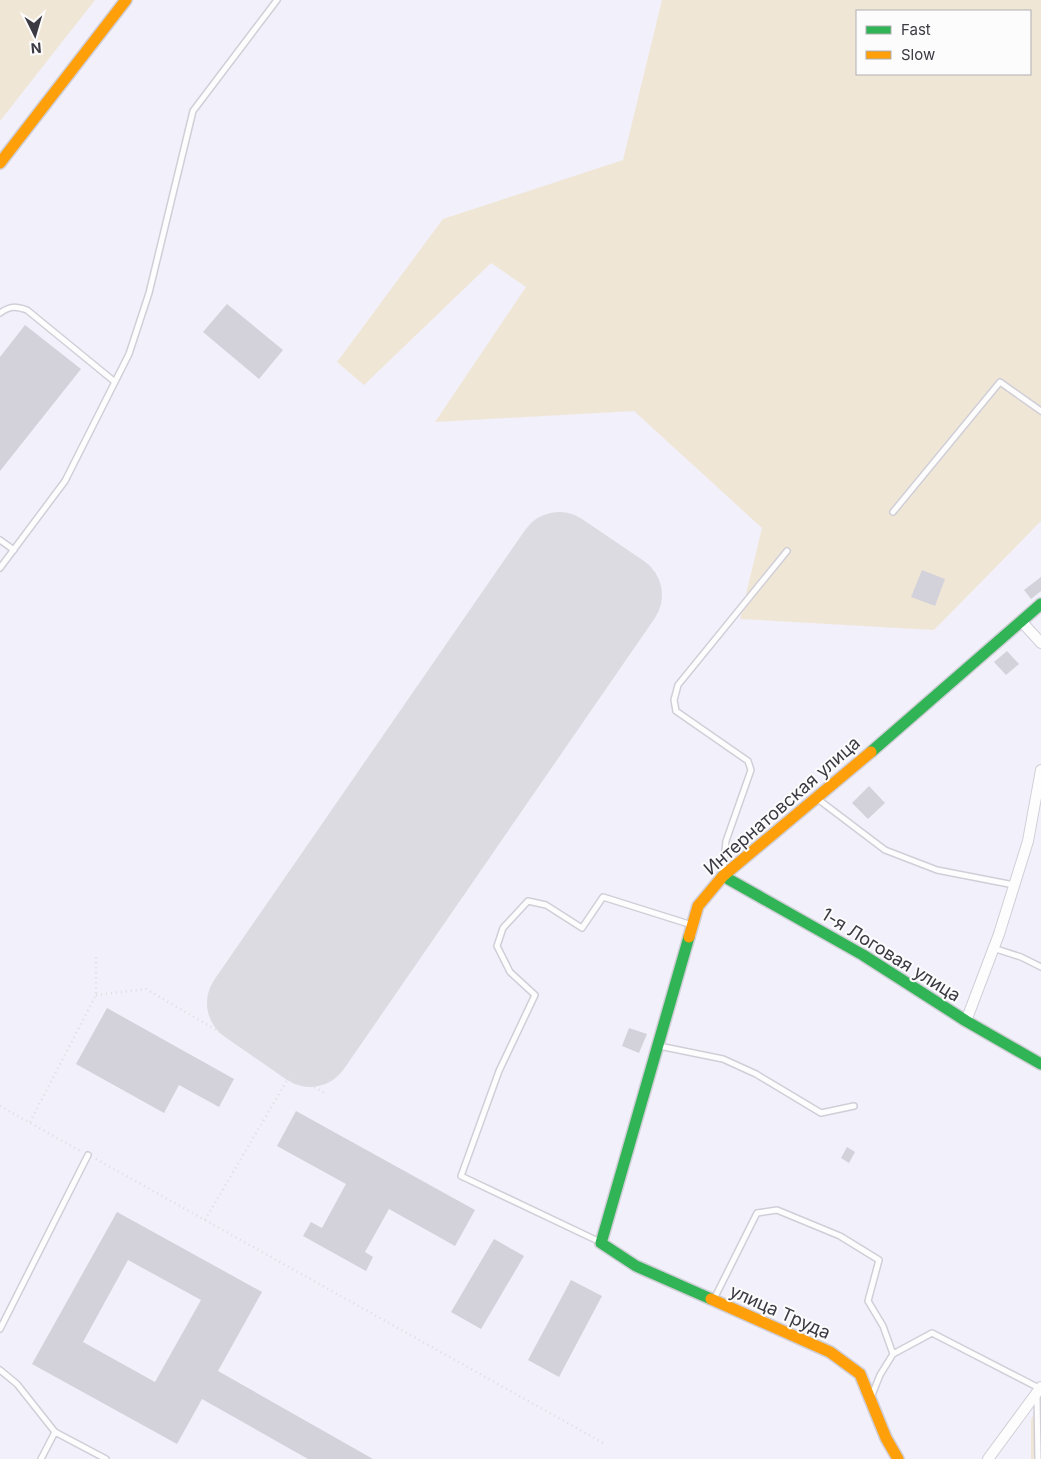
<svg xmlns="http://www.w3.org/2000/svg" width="1041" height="1459" viewBox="0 0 1041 1459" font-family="Inter,sans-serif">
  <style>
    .green { fill: #f0e6d6; fill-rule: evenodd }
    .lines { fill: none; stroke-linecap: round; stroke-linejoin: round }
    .runway { stroke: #dcdbe2; stroke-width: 82 }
    .building { fill: #d3d1da; fill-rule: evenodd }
    .lane-casing { stroke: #d0ced7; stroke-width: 8 }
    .street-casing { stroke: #d0ced7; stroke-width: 12 }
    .fast-casing { stroke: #d0ced7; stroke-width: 14 }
    .slow-casing { stroke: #d0ced7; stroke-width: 14 }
    .path { stroke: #dedde0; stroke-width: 2.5; stroke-dasharray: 1 4; stroke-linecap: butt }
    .lane { stroke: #fdfdfe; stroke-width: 5 }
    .street { stroke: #fdfdfe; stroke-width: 10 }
    .fast { stroke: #30b455; stroke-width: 11 }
    .slow { stroke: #ff9f0a; stroke-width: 11 }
    .labels { text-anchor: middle; stroke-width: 4; stroke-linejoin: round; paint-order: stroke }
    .street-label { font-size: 18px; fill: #3b3942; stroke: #fcfcfc }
  </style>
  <rect width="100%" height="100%" fill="#f2f0fa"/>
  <path class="green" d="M0,0h95l-95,121z
    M662,0h379v521l-107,109 -194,-11 22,-91 -128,-117 -199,11 91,-135 -35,-24 -127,122 -27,-23 106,-143 180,-59zM857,11h173v63h-173z
    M1041,1405v54h-10v-40z"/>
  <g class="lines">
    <path class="runway" d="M559,553l62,42 -311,451 -62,-43z"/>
  </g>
  <path class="building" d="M227,304l56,46 -24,29 -56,-47z
    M25,325l56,44 -81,102v-114z
    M922,570l23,9 -10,27 -24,-9z
    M1041,577v14l-10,8 -7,-9z
    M1007,651l12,13 -13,11 -12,-13z
    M869,786l16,17 -17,16 -16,-16z
    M107,1008l127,71 -15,28 -40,-22 -15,28 -88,-49z
    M629,1028l18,6 -8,19 -17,-7z
    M296,1111l179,99 -20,36 -66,-37 -24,43 8,5 -7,14 -63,-35 8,-14 11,6 24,-44 -69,-38z
    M847,1147l8,5 -6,11 -8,-5z
    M117,1212l145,80 -44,79 155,88h-65l-106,-60 -25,45 -145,-80zM128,1260l73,40 -46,82 -72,-40z
    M494,1239l30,17 -43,73 -30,-17z
    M571,1280l31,16 -43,81 -31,-17z"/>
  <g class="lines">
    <g class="lane-casing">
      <path id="lane" d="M0,313c10,-7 15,-7 27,-3l88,72
        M893,512l107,-130 41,29
        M0,540l14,10
        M0,568l65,-87 64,-127 20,-61 44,-182 84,-111
        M819,800l66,50 52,20 77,15
        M723,870l3,-29 25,-71 -3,-9 -72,-50 -2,-11 4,-15 109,-134
        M993,948l28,9 20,10
        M659,1046l64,13 33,15 65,39 33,-7
        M598,1241l-137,-65 38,-105 36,-76 -25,-23 -13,-26 6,-18 25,-27 18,4 36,23 21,-31 89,28
        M714,1299l43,-86 20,-3 63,26 39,24 -11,41 15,25 10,28
        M0,1329l88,-174
        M0,1370l17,14 38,48 -14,27
        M872,1395l8,-20 13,-21 39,-21 107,55
        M1037,1396l1,63
        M55,1432l51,27"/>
    </g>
    <g class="street-casing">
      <path id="street" d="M1021,621l20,22
        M966,1021l33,-87 29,-93 13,-71
        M988,1459l53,-72"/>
    </g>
    <g class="fast-casing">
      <path id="fast" d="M871,752l170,-148
        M723,876l140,79 103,66 75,43
        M689,937l-88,306 35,23 75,33"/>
    </g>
    <g class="slow-casing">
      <path id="slow" d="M0,163l126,-163
        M689,937l9,-31 25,-30 148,-124
        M711,1299l119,53 30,22 26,64 12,21"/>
    </g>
    <path class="path" d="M96,995l50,-6 180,105
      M0,1106l82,46
      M30,1122l66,-127v-41
      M96,1159l509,285
      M205,1220l98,-167"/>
    <use href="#lane" class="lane"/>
    <use href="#street" class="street"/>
    <use href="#fast" class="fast"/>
    <use href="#slow" class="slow"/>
  </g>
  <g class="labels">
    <g class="street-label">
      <text transform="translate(782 806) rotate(-41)" y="6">Интернатовская улица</text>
      <text transform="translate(891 955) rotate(32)" y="6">1-я Логовая улица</text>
      <text transform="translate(780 1312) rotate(24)" y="6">улица Труда</text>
    </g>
  </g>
  <rect x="856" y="10" width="175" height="65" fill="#fcfcfc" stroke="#afaeb2"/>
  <rect x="866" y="26" width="25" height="8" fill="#30b455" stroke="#afaeb2"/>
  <text x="901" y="35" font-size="15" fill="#3b3942">Fast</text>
  <rect x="866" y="51" width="25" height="8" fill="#ff9f0a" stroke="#afaeb2"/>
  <text x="901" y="60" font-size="15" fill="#3b3942">Slow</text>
  <g transform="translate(35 35) rotate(175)" stroke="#fcfcfc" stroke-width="4" paint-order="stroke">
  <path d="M0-4L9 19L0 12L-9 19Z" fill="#3b3942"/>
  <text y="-8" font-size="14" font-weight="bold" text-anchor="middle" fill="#3b3942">N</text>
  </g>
</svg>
